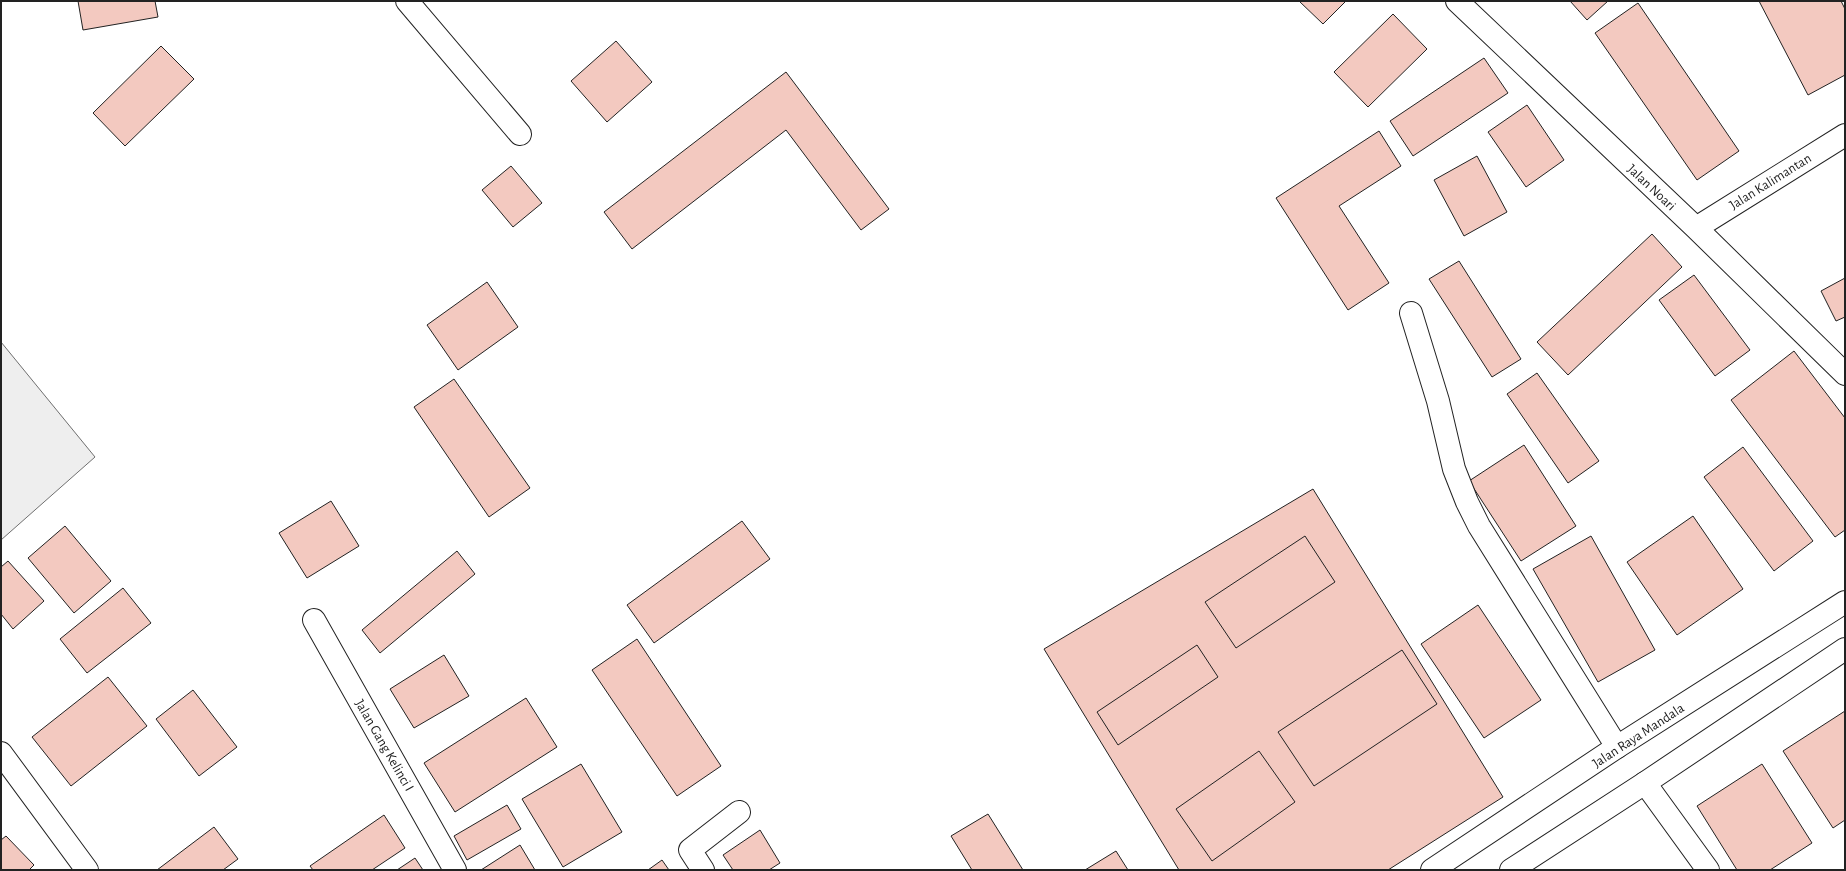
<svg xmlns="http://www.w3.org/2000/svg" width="1846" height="871" viewBox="0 0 1846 871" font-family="'Alegreya Sans',sans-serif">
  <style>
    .pitch { fill: #eee; stroke: #6f6f6f }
    .building { fill: #f3c9c0; stroke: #222 }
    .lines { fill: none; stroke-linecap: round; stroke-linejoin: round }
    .minor-casing { stroke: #222; stroke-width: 24 }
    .highway-casing { stroke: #222; stroke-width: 24 }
    .minor { stroke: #fff; stroke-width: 22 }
    .highway { stroke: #fff; stroke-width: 22 }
    .labels { text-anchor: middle; stroke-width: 3; stroke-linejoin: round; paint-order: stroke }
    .street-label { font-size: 14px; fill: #222; stroke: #fff }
  </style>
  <rect width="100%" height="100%" fill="#fff"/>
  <path class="pitch" d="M1,342l94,115 -94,83z"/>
  <path class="building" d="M78,1h77l3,16 -75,13z
    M1299,1h47l-23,23z
    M1570,1h38l-21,19z
    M1759,1h82l4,8v66l-37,20z
    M1638,3l101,148 -42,29 -102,-147z
    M1393,14l34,35 -59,58 -34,-35z
    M616,41l36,41 -45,40 -36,-41z
    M161,46l33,33 -69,67 -32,-33z
    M1484,58l24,35 -95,63 -23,-35z
    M786,72l103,137 -28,21 -75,-100 -154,119 -28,-37z
    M1527,105l37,55 -38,27 -38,-55z
    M1379,131l22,35 -62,40 50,77 -41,27 -72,-112z
    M1477,156l30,56 -43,24 -30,-56z
    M511,166l31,37 -29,24 -31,-37z
    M1652,234l30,33 -114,108 -31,-33z
    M1459,261l62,98 -29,18 -63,-98z
    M1694,275l56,75 -35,26 -56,-76z
    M1845,278v39l-9,4 -15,-30z
    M487,282l31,45 -60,43 -31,-45z
    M1794,351l51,67v112l-10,7 -104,-137z
    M1537,373l62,88 -31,22 -61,-89z
    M454,379l76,109 -41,29 -75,-110z
    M1524,445l52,81 -55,35 -52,-80z
    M1743,447l70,94 -39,30 -70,-94z
    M1313,489l190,308 -115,73h-209l-135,-221z
    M331,501l28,45 -52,32 -28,-45z
    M1693,516l50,73 -66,46 -50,-73z
    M742,521l28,38 -116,84 -27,-38z
    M65,526l46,55 -37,32 -46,-55z
    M1305,536l30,46 -99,66 -31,-46z
    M1591,536l64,114 -57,32 -65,-113z
    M457,551l18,23 -95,79 -18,-23z
    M8,561l36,40 -31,28 -12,-15v-47z
    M123,588l28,35 -64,50 -27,-34z
    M1478,605l63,95 -57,38 -63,-94z
    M637,639l84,127 -44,30 -85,-126z
    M1197,645l21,32 -100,68 -21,-33z
    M1402,650l35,54 -123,82 -36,-54z
    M444,655l25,41 -55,32 -24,-39z
    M108,677l39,49 -76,60 -39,-49z
    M193,690l44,57 -38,29 -43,-57z
    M526,698l31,49 -102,65 -31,-49z
    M1845,711v109l-12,8 -50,-77z
    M1259,751l36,51 -83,59 -36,-52z
    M581,764l41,68 -59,35 -41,-68z
    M1762,764l50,79 -42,27h-33l-40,-64z
    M507,805l14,24 -54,31 -13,-24z
    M988,814l35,56h-51l-21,-34z
    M384,815l21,33 -33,22h-59l-3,-4z
    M214,827l24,32 -15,11h-66z
    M760,830l20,33 -11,7h-36l-10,-15z
    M6,836l28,29 -5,5h-28v-30z
    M520,845l15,25h-54z
    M1116,851l12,19h-43z
    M415,858l8,12h-26z
    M662,860l7,10h-21z"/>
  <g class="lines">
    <g class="minor-casing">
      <path id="minor" d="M407,1l113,133
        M1457,1l239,227 149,146
        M1696,228l149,-93
        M1411,313l27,88 16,68 13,33 12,24 138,221
        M314,620l141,250
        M1,753l86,117
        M1645,783l63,87
        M703,870l-13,-20 49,-38"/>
    </g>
    <g class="highway-casing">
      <path id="highway" d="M1432,870l185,-123 228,-145
        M1511,870l134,-87 200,-134"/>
    </g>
    <use href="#minor" class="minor"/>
    <use href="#highway" class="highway"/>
  </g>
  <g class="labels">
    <g class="street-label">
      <text transform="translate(1770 181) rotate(-32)" y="5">Jalan Kalimantan</text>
      <text transform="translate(1652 187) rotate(43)" y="5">Jalan Noari</text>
      <text transform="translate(1638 735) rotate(-33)" y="5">Jalan Raya Mandala</text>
      <text transform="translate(385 745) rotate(60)" y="5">Jalan Gang Kelinci I</text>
    </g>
  </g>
  <rect width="1846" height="871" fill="none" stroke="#222222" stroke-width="4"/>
</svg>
